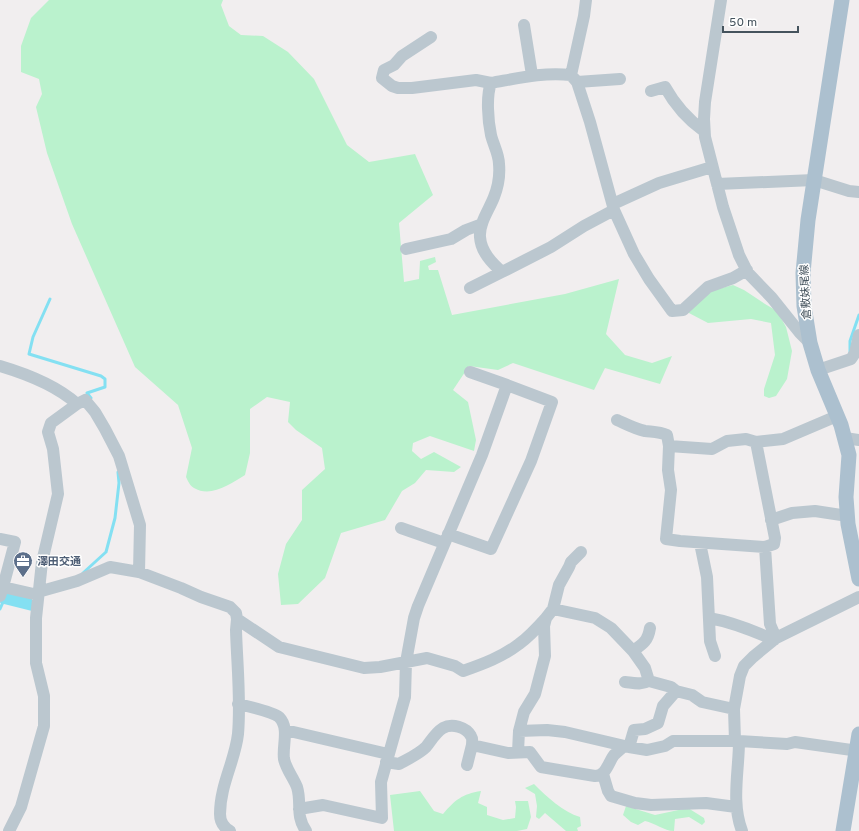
<svg xmlns="http://www.w3.org/2000/svg" width="859" height="831" viewBox="0 0 859 831" font-family="Overpass,'Noto Sans JP',sans-serif">
  <style>
    .green { fill: #baf2cd }
    .water { fill: #84e0f2 }
    .lines { fill: none; stroke-linecap: round; stroke-linejoin: round }
    .stream { stroke: #84e0f2; stroke-width: 3 }
    .minor { stroke: #bbc7cf; stroke-width: 12 }
    .major { stroke: #acc0cf; stroke-width: 15 }
    .labels { text-anchor: middle; stroke-width: 3; stroke-linejoin: round; paint-order: stroke }
    .street-label { font-size: 11px; fill: #45535d; stroke: #fff }
    .service-label { font-size: 11px; font-weight: bold; fill: #4e5e75; stroke: #fff; text-anchor: start }
  </style>
  <rect width="100%" height="100%" fill="#f1eeef"/>
  <path class="green" d="M49,0h174l-2,5 8,21 12,9 22,1 25,16 26,27 33,66 22,17 46,-8 18,41 -34,28 5,59 15,-3 1,-18 15,-4 1,5 -8,4 1,4h9l14,45 113,-21 54,-15 -13,55 19,21 27,8 20,-7 -12,28 -55,-16 -11,22 -81,-27 -15,7 -29,-4 -16,24 15,12 8,38 -2,11 -44,-15 -17,7 -1,8 9,8 13,-7 27,15 -7,5 -28,-2 -11,13 -13,8 -17,29 -44,13 -16,45 -27,26 -17,1 -3,-31 8,-30 16,-24v-30l23,-21 -3,-21 -26,-18 -8,-8 2,-20 -23,-5 -17,12v44l-5,22c-15,9 -34,23 -51,13 -4,-2 -6,-7 -8,-11l6,-29 -14,-43 -43,-38 -63,-143 -25,-71 -11,-46 6,-13 -3,-15 -18,-7v-26l10,-28z
    M733,285l11,5 21,14 12,7 9,16 6,24 -5,28 -11,17 -7,2 -5,-2v-7l11,-34 -4,-32 -20,-4 -43,4 -21,-11 23,-21z
    M534,784c13,13 29,28 46,33l1,9 -4,2 1,3h-12l-21,-18 -6,6 -3,-2 1,-11 -2,-12 -10,-6z
    M420,791l14,20 9,3c12,-14 19,-20 38,-23l-3,12 9,4v8l16,5 12,-2 1,-11 -1,-6h13l3,16 -4,12 -10,2h-123l-4,-36z
    M626,806l29,9 33,-7 16,10 1,4 -3,3 -13,-8 -14,2 -1,12c-10,0 -19,-8 -29,-10l-7,4 -7,-3 -8,-7z"/>
  <path class="water" d="M9,591l23,7v13l-32,-8 2,-8z"/>
  <g class="lines">
    <path class="stream" d="M50,299l-17,38 -4,17 72,22 4,3v8l-18,6 4,5
      M850,354v-13l9,-26
      M83,573l23,-21 9,-34 4,-35 -1,-11
      M0,609l4,-9"/>
    <path class="minor" d="M721,0l-16,102 -1,17 1,18 18,70 16,48 9,18 24,25 28,35 10,10
      M524,25l8,50
      M431,37l-29,19 -8,9 -10,5 -2,8 10,8 6,2h14l64,-8 15,3
      M571,75l13,-59 2,-16
      M577,82l43,-3
      M651,91l14,-4c10,18 22,32 39,44
      M717,184l97,-4 35,11 10,1
      M613,204l46,-21 53,-16
      M614,210l-30,16 -33,21 -49,25c-10,-9 -21,-20 -22,-35 -1,-14 9,-27 14,-40 4,-10 6,-22 5,-33 0,-10 -6,-20 -8,-29 -3,-14 -5,-39 0,-52 28,-5 52,-11 80,-8l6,7 13,40 24,88 20,44 15,25 23,32 11,-1 25,-23 25,-9 14,-8
      M406,249l45,-10 15,-9 16,-6
      M470,288l32,-16
      M0,366c27,8 56,19 77,38l-26,19 -3,9 5,17 5,45 -16,68 -6,56v45l8,33v30l-23,81 -12,24
      M818,370l33,-11 4,-6 4,-18
      M77,404l8,-4 10,12 10,17 14,27 21,69 -1,47
      M617,420c9,4 18,9 28,11 8,1 15,1 22,4l2,11 -1,24 3,20 -5,49 14,2 85,6 9,-3 1,-6 -19,-96
      M845,438l14,2
      M669,446l43,3 15,-8 19,-2 10,3 27,-3 54,-23
      M771,520l21,-7 23,-2 33,5
      M401,528l43,15
      M448,534l43,15 40,-88 21,-59 -45,-17 -37,-13
      M0,539l15,3 -12,45
      M700,543l7,34 3,64 5,15
      M765,547l5,77 6,14
      M38,592l39,-11 33,-14 29,5 42,16 20,9 29,10 6,6 1,6 -1,11c1,34 5,70 2,104 -3,27 -18,51 -18,80 0,8 3,13 10,17
      M0,596l3,-9 35,8
      M553,609l42,9 16,10 22,23 12,17 4,13 22,6 5,4 16,4 10,7 32,7
      M709,618c23,4 43,12 65,22
      M237,619l42,28 85,21 16,-1 47,-9 28,8 8,5c20,-7 39,-14 56,-27 10,-7 19,-17 27,-26
      M633,651c10,-7 15,-10 17,-23
      M625,682c9,1 16,3 24,-1
      M238,704c9,2 35,8 41,13 11,11 3,29 5,42 2,10 9,18 13,28 5,16 -2,28 9,44
      M285,730l103,24
      M519,731l28,-1 18,2 64,15 18,3 18,-4 8,-5h66l48,3 8,-2 64,9
      M735,741l-1,-32 6,-33 4,-10 9,-9 23,-19 83,-41
      M739,741c0,30 -8,61 3,90
      M629,747l5,-17 11,-1 13,-6 5,-17 13,-15
      M518,752l1,-21 5,-19 11,-18 10,-38 -1,-30 2,-8 7,-9 6,-24 10,-18 2,-5 10,-10
      M386,762l13,2c9,-5 20,-10 27,-17 5,-6 9,-14 17,-19 9,-5 23,-1 28,8 2,3 1,6 1,9l36,8 22,-1 11,15 54,9c11,0 13,-13 19,-21 3,-3 7,-6 10,-9
      M467,765l5,-20
      M603,774l5,17 3,5 24,7 16,2 55,-2 30,4
      M299,809l24,-4 59,13 -1,-36 24,-85 1,-35 8,-44 4,-12 64,-151 25,-70"/>
    <path class="major" d="M842,0l-34,220 -5,53 1,33 6,37 8,27 23,55 8,30 -3,42 2,27 11,55
      M843,831l16,-97"/>
  </g>
  <defs>
    <g id="office-pin" transform="scale(1)"><path d="M0 17L-7.5 6A9.5 9.5 0 1 1 7.5 6Z" fill="#5c6f8a" stroke="#fff"/><path d="M-6-3h4V-5.5h4V-3h4V5H-6ZM-1-4.5V-3h2v-1.5ZM-6 0V1H6V0Z" fill="#fff"/></g>
  </defs>
  <g fill-rule="evenodd">
    <use href="#office-pin" x="23" y="561"/>
  </g>
  <g class="labels">
    <g class="street-label">
      <text transform="translate(805 292) rotate(-93)" y="4">倉敷妹尾線</text>
    </g>
    <g class="service-label">
      <text x="37" y="565">澤田交通</text>
    </g>
  </g>
  <path d="M723 26v6h75v-6" fill="none" stroke="#45535d" stroke-width="2"/>
  <text x="729" y="26" font-size="12" fill="#45535d" stroke="#ffffff" stroke-width="3" paint-order="stroke">50 m</text>
</svg>
